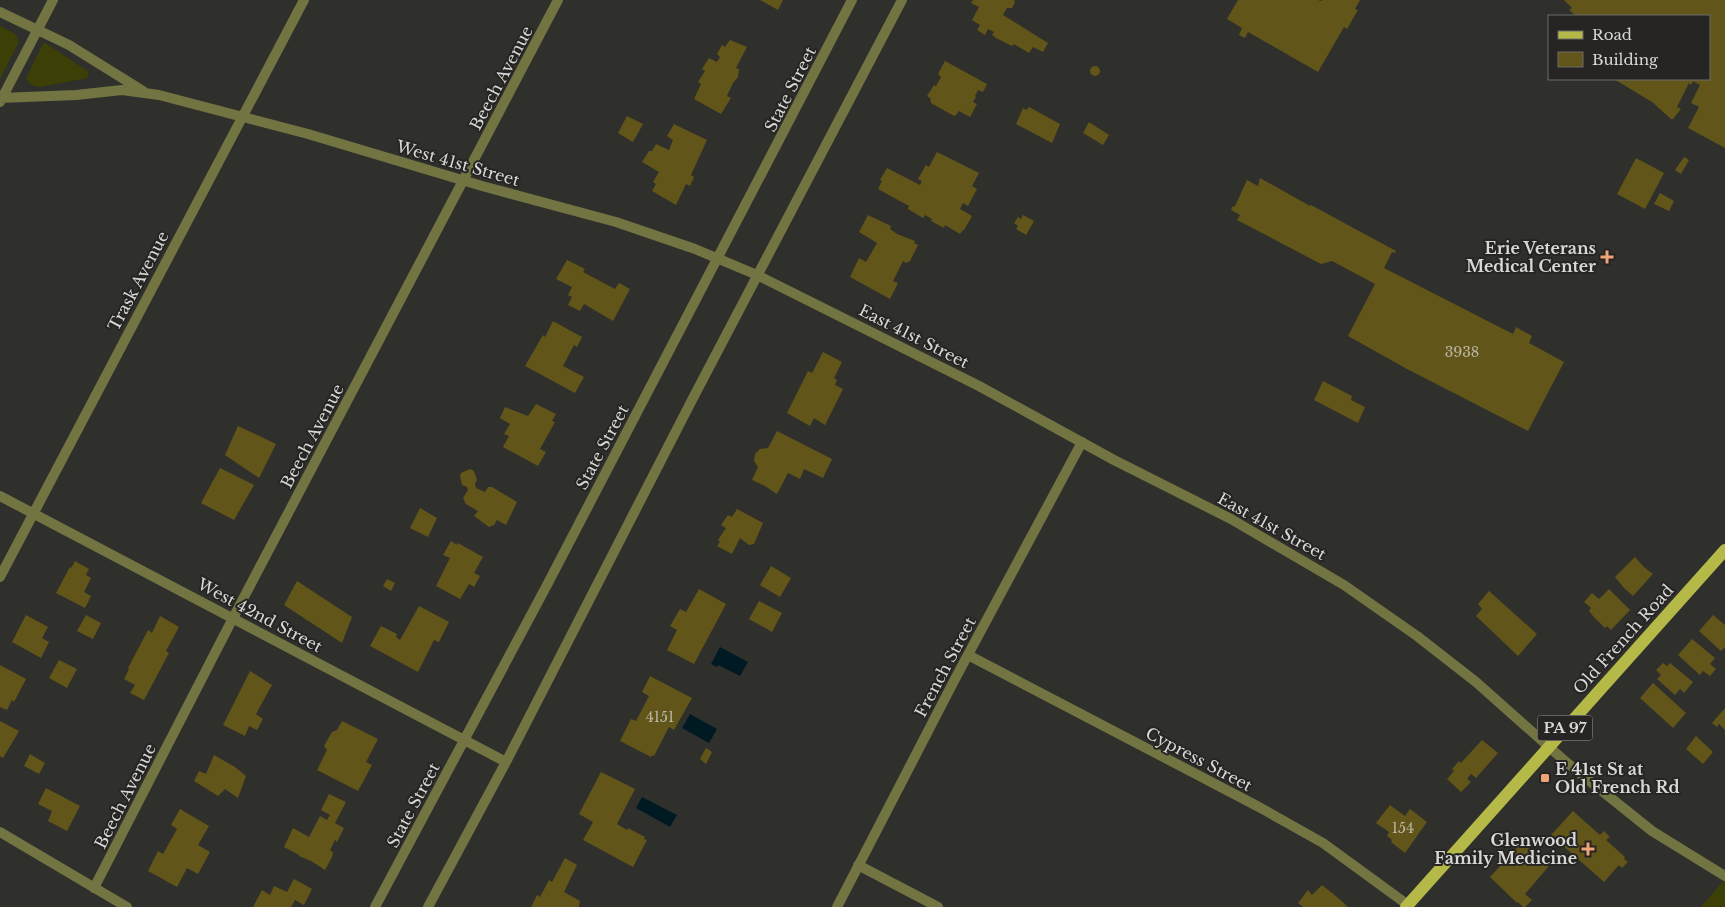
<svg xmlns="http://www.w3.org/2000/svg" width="1725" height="907" viewBox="0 0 1725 907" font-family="'Libre Baskerville',serif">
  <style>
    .green { fill: #3c3f06 }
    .water { fill: #001a24 }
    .building { fill: #625519 }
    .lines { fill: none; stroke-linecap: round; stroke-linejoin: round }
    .street { stroke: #727442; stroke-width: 10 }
    .primary { stroke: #b5b948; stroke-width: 12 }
    .poi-dot { fill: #efa376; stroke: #262523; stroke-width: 2 }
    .labels { text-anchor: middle; stroke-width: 4; stroke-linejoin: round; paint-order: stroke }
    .number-label { font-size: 14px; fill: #bab7a7 }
    .shield { fill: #262523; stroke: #a3a2a0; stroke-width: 1 }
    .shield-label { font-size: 15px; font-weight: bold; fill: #d8d8d6 }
    .street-label { font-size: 16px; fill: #d8d8d6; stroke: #262523 }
    .poi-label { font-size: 16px; font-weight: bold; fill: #d8d8d6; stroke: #262523; text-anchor: end }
  </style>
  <rect width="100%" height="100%" fill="#2f2f2c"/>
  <path class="green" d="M0,26l15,8 4,8 -19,37z
    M44,42l45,30 -2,6 -47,9 -9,-2 -5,-7z
    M1725,879v28h-24z"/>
  <path class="water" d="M720,647l28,15 -8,14 -22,-11 -1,2 -6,-3z
    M690,714l27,15 -8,14 -27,-15z
    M642,797l35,18 -7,12 -34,-19z"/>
  <path class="building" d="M760,0h23l-5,10z
    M973,0h41l1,2 -3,6h-5l-4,7 45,28 -5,9 -10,-5 -4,6 -15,-9 -2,2 -16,-8 -4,-3 2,-3 -6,-3 -3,6 -8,-5 3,-5 -8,-5 7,-13 -8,-4z
    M1238,0h80l3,1 1,-1h38l-5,9 3,1 -11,19 -3,-2 -26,45 -70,-40 -3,6 -6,-3 3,-7 -15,-9z
    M1564,0h161v148l-37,-20 11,-21 -8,-4 9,-18 -7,-4 -2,4 -2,-2 -12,24 4,2 -8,10h-2l-19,-17 -38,-23h95v-63h-133l-7,-6 3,-2z
    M730,40l17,7 -11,21 3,1 -1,8 -5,6 -6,13 4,2 -10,16 -27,-15 7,-15 -3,-2 7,-11 -3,-2 7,-11 8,4 3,-5 -3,-3 5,-9 3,2z
    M945,61l42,23 -4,8 -5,-2 -3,6 1,1 -3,5 4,2 -7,13 -11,-6 -3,4h-1l-1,1 -23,-13 -1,-5 -3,-2 7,-11 2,1 5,-9 -3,-3z
    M1090 71a5 5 0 1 1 10 0a5 5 0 1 1-10 0Z
    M1029,107l31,17 -8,19 -36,-19 7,-16 3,2z
    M627,116l16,8 -10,18 -15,-9z
    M1089,122l20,13 -6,10 -20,-12z
    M674,124l33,16 -16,35 3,2 -4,9 -4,-2 -10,21 -24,-14 4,-7 -3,-2 6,-10 -17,-10 7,-11h3l4,-7 13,6 4,-10 -6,-4z
    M937,152l42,21 -7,13 5,3 -9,17 -5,-3 -3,6 12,7 -8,14h-1l-3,4 -15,-9 -1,3 -13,-7 1,-2 -7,-4 -2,3 -15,-9 1,-3 -31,-17 4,-8 -2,-1 7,-12 33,17 2,-4 -4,-2 8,-14 3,2z
    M1684,157l5,3 -8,14 -6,-4z
    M1636,158l28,15 -19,36 -28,-15z
    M1260,178l50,28 1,-1 85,46 -1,2 -3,-1 -8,16 129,66 3,-7 16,9 -3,7 35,19 -36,69 -121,-62 -59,-33 27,-52 -43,-23 -11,3 -84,-44 3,-5 -9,-5 1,-3 3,-1 12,-26 11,6z
    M1660,193l14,8 -5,10 -15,-7z
    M868,215l23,11 -1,3 7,5 18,7 -1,2 4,2 -8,16 -4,2 -3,-2 -10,20 5,2 -8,16 -40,-22 9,-19 7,4 11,-19 -18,-11z
    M1023,215l11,6 -8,14 -10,-6 2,-3 -4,-3 4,-6 3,2z
    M567,260l18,9 -2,3 32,17 4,-6 11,6 -17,32 -29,-17 -4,7 -12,-6 4,-8 -4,-2 4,-8 -16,-8z
    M553,321l29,16 -5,10 -3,-2 -11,21 21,11 -9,16 -50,-27 18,-31 2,2z
    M823,352l19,10 -8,16 3,2 -2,5 8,4 -18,36 -11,-7 -4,8 -23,-13 21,-42 4,2z
    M1323,381l29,15 -1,4 14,7 -7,16 -44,-23z
    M536,404l20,10 -4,7 3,1 -15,27 6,3 -8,14 -35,-19 6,-11 -5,-2 6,-10 -10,-6 5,-11 23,9z
    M238,426l38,18 -17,34 -34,-23z
    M777,431l55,28 -9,19 -19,-9 -4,10 -12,-6 -11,21 -12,-8 -13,-6 6,-13 -4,-6 1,-7 5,-5 8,-1z
    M220,468l34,17 -20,35 -33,-17z
    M470,469l4,2 3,9 -2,4 1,4 9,4 3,-5h4l25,15 -11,23 -9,-5 -3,5 -5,2 -15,-11 4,-5 -12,-7 -3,-6 5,-8 -1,-3 -5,-2 -2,-9 1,-3z
    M420,508l17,10 -9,19 -18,-9z
    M737,509l26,14 -9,21 -5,1 -9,-7 -8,16 -15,-8 3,-4 -2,-2 8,-12 -5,-3 7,-10 4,2z
    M451,541l6,4 1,-2 25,14 -9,16 6,3 -6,11 -5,-3 -9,15 -24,-13 14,-28 -7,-3z
    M1635,557l9,10 9,7 -20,22 -9,-8 -9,-11z
    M75,561l14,8 -3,6 5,3 -7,14 7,4 -6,12 -29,-15 14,-26 1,1z
    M771,566l20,12 -11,19 -20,-12z
    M387,579l8,4 -4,8 -8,-5z
    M297,581l55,36 -10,26 -58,-38z
    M699,589l27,15 -32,60 -27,-14 10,-20 -7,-4 10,-17 6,3z
    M1609,589l21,21 -19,20 -4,-4 -2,2 -12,-12 -4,-5 2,-3 -7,-6 8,-9 7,6z
    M1489,591l48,43 -19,22 -42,-40 6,-7 -4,-5z
    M759,601l23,12 -10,19 -23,-13z
    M419,606l30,16 -10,20 -5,-2 -16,32 -48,-26 11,-20 16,8 -1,3 4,3z
    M26,615l22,12 -6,11 7,4 -8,16 -29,-16z
    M86,615l15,8 -8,16 -16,-8z
    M1713,615l12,10v22l-4,4 -22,-20z
    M160,616l19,11 -13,24 3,2 -25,47 -14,-7 5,-8 -11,-6 5,-10 -1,-1 20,-38 4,3z
    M1692,639l23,19 -5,6 6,5 -6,7 -7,-5 -3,4 -22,-20z
    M59,660l18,9 -10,19 -18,-10z
    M1663,663l4,3 3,-3 23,19 -9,11 -4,-4 -5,6 -18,-16 4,-4 -5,-5z
    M0,665l26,14 -12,23 -2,-2 -5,10 -7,-3z
    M250,671l22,14 -16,29 7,5 -6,11 -8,-4 -4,10 -22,-11z
    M650,676l42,22 -18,32 -5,-3 -15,29 -2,-1 -1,2 -31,-16 11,-22 5,2 13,-25 -7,-4z
    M1653,683l33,30 -13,15 -33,-30z
    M1725,708v22l-6,-6 -2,3 -5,-4z
    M0,721l19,10 -16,27 -3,-2z
    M342,721l36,18 -12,23 6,3 -14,26 -41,-21 10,-20 -3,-4 8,-14 5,-2z
    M1696,736l17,16 -10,12 -17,-15z
    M1482,740l16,13 -22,25 -5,-4 -4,5 4,3 -10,10 -14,-13 7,-8 -2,-2 7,-8 2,2z
    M706,748l6,4 -6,12 -6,-5z
    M30,754l15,9 -6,11 -15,-8z
    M214,755l21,12 11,9 -8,22 -13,-9 -7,7 -24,-15 5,-10 7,3z
    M601,772l34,17 -18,35 10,6 1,-2 17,9 -1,2 3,1 -14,27 -50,-27 10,-18 -14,-8z
    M46,788l34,18 -13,25 -19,-10 4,-10 -14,-7z
    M329,794l17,8 -11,21 9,5 -7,14 -2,-2 -5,10 3,2 -1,5 -7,13 -14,-9 -12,-5v-1l-15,-8 9,-19 16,9 11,-21 7,4 3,-5 -9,-5z
    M1390,805l15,11 5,-7 17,13 -22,31 -14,-11 1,-2 -5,-4 2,-4 -13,-9z
    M180,809l29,17 -11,19 12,7 -12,22 -11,-6 -10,19 -29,-16 10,-20 5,3 14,-25 -6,-4z
    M1573,811l27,24 4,-4 6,6 -4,3 19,17 -1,2 4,3 -6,6 -3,-3 -15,17 -53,-47z
    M1522,842l27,24 -24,28 7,6 -7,7h-2l-5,-5 -1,1 -27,-26z
    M565,858l12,7 -13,27 16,9 -1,6h-48l6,-12 3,2 9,-17 3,2z
    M294,879l18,10 -8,16 -9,-5 -4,7h-38l9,-17 8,5 4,-9 13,6z
    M1322,885l15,12 11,10h-45l-5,-4 10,-13 4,5z"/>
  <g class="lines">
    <path class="street" d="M0,12l69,33 74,46
      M0,98l76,-3 46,-5 37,5 149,39 174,52 134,36 79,27 62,26 222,111 135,74 117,59 113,66 73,51 59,46 90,80 86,69 73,45
      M0,102l53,-102
      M0,496l506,266
      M0,577l304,-577
      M968,655l291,152 64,36 85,62
      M0,832l127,75
      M858,865l80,42
      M94,888l139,-270 325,-618
      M375,907l172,-322 305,-585
      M428,907l78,-145 186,-362 210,-400
      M837,907l118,-228 127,-237"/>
    <path class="primary" d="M1406,907l319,-357"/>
  </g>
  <g class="poi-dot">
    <path d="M1604.5 249.5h5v5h5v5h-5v5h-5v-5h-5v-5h5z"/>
    <rect x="1540" y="773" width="10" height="10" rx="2.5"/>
    <path d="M1585.5 841.5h5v5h5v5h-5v5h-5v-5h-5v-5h5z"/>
  </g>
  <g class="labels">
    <g class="number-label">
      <text x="1462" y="357">3938</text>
      <text x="660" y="722">4151</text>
      <text x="1403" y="833">154</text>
    </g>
    <rect class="shield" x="1537.5" y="715.5" width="55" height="25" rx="4"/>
    <g class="shield-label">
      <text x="1565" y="733">PA 97</text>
    </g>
    <g class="street-label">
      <text transform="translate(501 78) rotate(-62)" y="6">Beech Avenue</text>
      <text transform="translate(790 89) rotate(-63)" y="6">State Street</text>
      <text transform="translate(458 163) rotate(16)" y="6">West 41st Street</text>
      <text transform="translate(138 281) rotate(-62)" y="6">Trask Avenue</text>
      <text transform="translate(914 336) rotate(27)" y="6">East 41st Street</text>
      <text transform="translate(312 436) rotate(-62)" y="6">Beech Avenue</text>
      <text transform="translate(602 447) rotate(-62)" y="6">State Street</text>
      <text transform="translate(1272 526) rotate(29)" y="6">East 41st Street</text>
      <text transform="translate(260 615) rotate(28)" y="6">West 42nd Street</text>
      <text transform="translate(1623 639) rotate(-48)" y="6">Old French Road</text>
      <text transform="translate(945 667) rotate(-62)" y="6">French Street</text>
      <text transform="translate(1199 759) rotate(28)" y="6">Cypress Street</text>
      <text transform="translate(125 796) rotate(-63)" y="6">Beech Avenue</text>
      <text transform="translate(413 805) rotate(-62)" y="6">State Street</text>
    </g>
    <g class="poi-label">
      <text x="1596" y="254">Erie Veterans<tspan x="1596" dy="18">Medical Center</tspan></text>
      <text x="1555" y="775" text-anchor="start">E 41st St at<tspan x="1555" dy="18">Old French Rd</tspan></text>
      <text x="1577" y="846">Glenwood<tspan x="1577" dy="18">Family Medicine</tspan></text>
    </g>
  </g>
  <rect x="1548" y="15" width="162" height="65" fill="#262523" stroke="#6d6d6b"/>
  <rect x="1558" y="31" width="25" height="8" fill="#b5b948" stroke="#6d6d6b"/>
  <text x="1592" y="40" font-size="15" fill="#d8d8d6">Road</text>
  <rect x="1558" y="52" width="25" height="15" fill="#625519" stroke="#6d6d6b"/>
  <text x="1592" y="65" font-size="15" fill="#d8d8d6">Building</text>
</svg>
